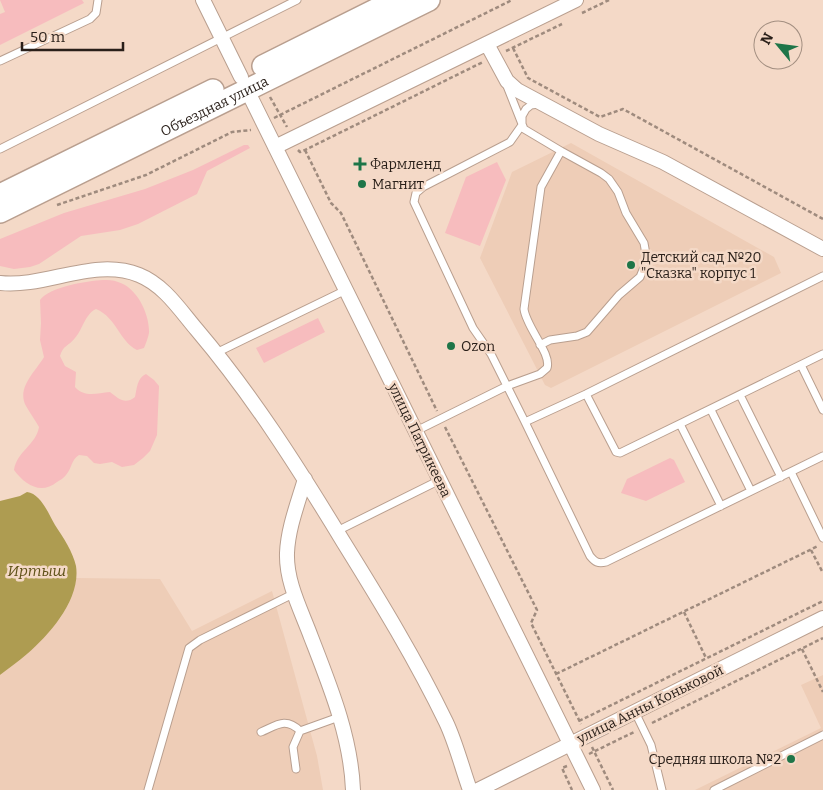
<svg xmlns="http://www.w3.org/2000/svg" width="823" height="790" viewBox="0 0 823 790" font-family="Bitter,serif">
  <style>
    .built { fill: #eecdb7 }
    .green { fill: #f7bcbe }
    .water { fill: #ae9c51 }
    .lines { fill: none; stroke-linecap: round; stroke-linejoin: round }
    .service-casing { stroke: #b99f8f; stroke-width: 9 }
    .minor-casing { stroke: #b99f8f; stroke-width: 16 }
    .primary-casing { stroke: #b99f8f; stroke-width: 24 }
    .path { stroke: #9f8b7e; stroke-width: 2.5; stroke-dasharray: 4 2.5; stroke-linecap: butt }
    .service { stroke: #fff; stroke-width: 7 }
    .minor { stroke: #fff; stroke-width: 14 }
    .primary { stroke: #fff; stroke-width: 21 }
    .poi-dot { fill: #1e7548; stroke: #f4d9c7; stroke-width: 2 }
    .labels { text-anchor: middle; stroke-width: 5; stroke-linejoin: round; paint-order: stroke }
    .street-label { font-size: 14px; fill: #291f19; stroke: #f4d9c7 }
    .poi-label { font-size: 14px; fill: #291f19; stroke: #f4d9c7; text-anchor: start }
    .water-label { font-size: 15px; font-style: italic; fill: #5f5118; stroke: #f4d9c7 }
  </style>
  <rect width="100%" height="100%" fill="#f4d9c7"/>
  <path class="built" d="M571,143l203,114 7,16 -230,115 -6,-3 -65,-127 32,-86z
    M76,578l84,1 32,52 80,-40 45,165 6,34h-323v-115l27,-21 34,-37 8,-14z
    M823,675v115h-128l126,-62 -20,-43z"/>
  <path class="green" d="M0,0h82l2,3 -84,42v-31l5,-2z
    M244,145h4l2,3 -43,23 -10,23 -59,30 -18,6 -39,6 -42,28 -9,3 -16,2 -14,-3v-27l64,-26 81,-24 48,-19z
    M497,162l9,18 -26,66 -35,-13 21,-56z
    M103,280c5,0 10,0 15,2 19,5 32,33 31,51 -1,5 -3,10 -5,15l-7,2c-18,-9 -20,-32 -41,-41 -11,5 -13,20 -21,29 -6,8 -12,7 -15,18l5,10 11,6 -1,15c10,11 22,6 35,5 9,7 15,13 25,5 2,-9 2,-19 11,-23l8,6 5,6 -2,49 -7,16 -7,7 -9,7 -12,2 -10,-5 -12,2 -6,-1 -7,-7 -8,-1c-8,5 -7,13 -13,20 -2,3 -6,5 -9,7 -16,13 -32,3 -43,-12 3,-19 22,-25 25,-43 -4,-7 -9,-14 -13,-21 -10,-18 10,-35 18,-49l-4,-17 1,-17 -1,-23c9,-13 47,-19 63,-20z
    M318,318l7,14 -61,31 -8,-15z
    M670,458l4,2 11,22 -39,19 -25,-8 6,-14z"/>
  <path class="water" d="M27,492c14,2 21,21 28,33 8,12 18,27 21,41 5,33 -26,68 -49,88 -8,7 -18,14 -27,21v-174l20,-5z"/>
  <g class="lines">
    <g class="service-casing">
      <path id="service" d="M0,61l90,-42 6,-6 2,-13
        M507,86l17,43 37,22
        M539,104l-8,1 -5,4 -4,7v9l-12,17 -87,45 -7,6 -2,9 59,126 18,26 34,68 61,-28 237,-118
        M0,149l297,-149
        M216,353l130,-63
        M801,365l22,45
        M586,394l28,54 2,4 4,1 203,-99
        M740,395l41,82
        M711,410l40,81
        M525,422l65,134c5,6 8,8 16,6l217,-106
        M680,424l41,82
        M416,431l91,-45 33,-12 7,-6c5,-14 -21,-41 -23,-59l17,-122 20,-36 40,22 8,6 9,13 8,21 18,30 3,17 -7,17 -21,18 -32,37 -10,4 -27,4 -10,5
        M791,472l32,66
        M337,531l103,-51
        M635,712l16,33 11,45
        M261,732c16,-7 25,-15 39,-1l39,-14
        M296,769l-3,-22 7,-16
        M148,790l41,-142 11,-8 95,-47
        M714,790l109,-55"/>
    </g>
    <g class="minor-casing">
      <path id="minor" d="M203,0l38,77
        M487,44l20,37 10,9 82,44 64,28 160,87
        M247,90l346,700
        M275,147l301,-147
        M0,283c46,5 94,-26 139,-8 25,10 41,35 58,55 56,66 102,139 147,213 36,58 72,117 102,179 10,21 16,46 24,68
        M305,479c-7,24 -17,49 -18,74 -1,29 14,57 24,84 19,49 40,100 42,153
        M478,790l345,-172"/>
    </g>
    <g class="primary-casing">
      <g id="primary">
        <path d="M263,66l132,-66"/>
        <path d="M0,195l213,-105"/>
        <path id="s1" d="M0,212l429,-212"/>
      </g>
    </g>
    <path class="path" d="M582,13l27,-13
      M513,48l15,30 72,39 23,-8 200,110
      M506,51l56,-27
      M270,97l17,30
      M274,118l238,-118
      M298,150l2,2 5,-2 178,-88
      M305,150l26,53 10,10 96,198
      M57,205l89,-30 86,-43 19,-2
      M445,427l92,183 -6,13 50,101
      M811,550l12,23
      M684,612l22,46
      M802,649l21,43
      M556,674l262,-128
      M579,721l244,-120
      M652,723l171,-85
      M592,747l21,43
      M589,754l45,-22
      M567,766l-5,2 10,22"/>
    <use href="#service" class="service"/>
    <use href="#minor" class="minor"/>
    <use href="#primary" class="primary"/>
  </g>
  <g class="poi-dot">
    <path d="M357.5 156.5h5v5h5v5h-5v5h-5v-5h-5v-5h5z"/>
    <circle cx="362" cy="184" r="5"/>
    <circle cx="631" cy="265" r="5"/>
    <circle cx="451" cy="346" r="5"/>
    <circle cx="791" cy="759" r="5"/>
  </g>
  <g class="labels">
    <g class="street-label">
      <text dy="5" stroke="none"><textPath href="#s1" startOffset="239">Объездная улица</textPath></text>
      <text transform="translate(420 440) rotate(64)" y="5">улица Патрикеева</text>
      <text transform="translate(650 704) rotate(-26)" y="5">улица Анны Коньковой</text>
    </g>
    <g class="poi-label">
      <text x="370" y="169">Фармленд</text>
      <text x="372" y="189">Магнит</text>
      <text x="641" y="262">Детский сад №20<tspan x="641" dy="16">"Сказка" корпус 1</tspan></text>
      <text x="461" y="351">Ozon</text>
      <text x="781" y="764" text-anchor="end">Средняя школа №2</text>
    </g>
    <g class="water-label">
      <text x="37" y="576">Иртыш</text>
    </g>
  </g>
  <g transform="translate(778 45) rotate(299)"><circle r="24" fill="#f4d9c7" stroke="#a38f81"/>
  <path d="M0-4L9 19L0 12L-9 19Z" fill="#1e7548"/>
  <text y="-8" font-size="14" font-weight="bold" text-anchor="middle" fill="#291f19">N</text>
  </g>
  <path d="M22 42v8h101v-8" fill="none" stroke="#291f19" stroke-width="2.5"/>
  <text x="30" y="42" font-size="15" fill="#291f19" stroke="#f4d9c7" stroke-width="4" paint-order="stroke">50 m</text>
</svg>
